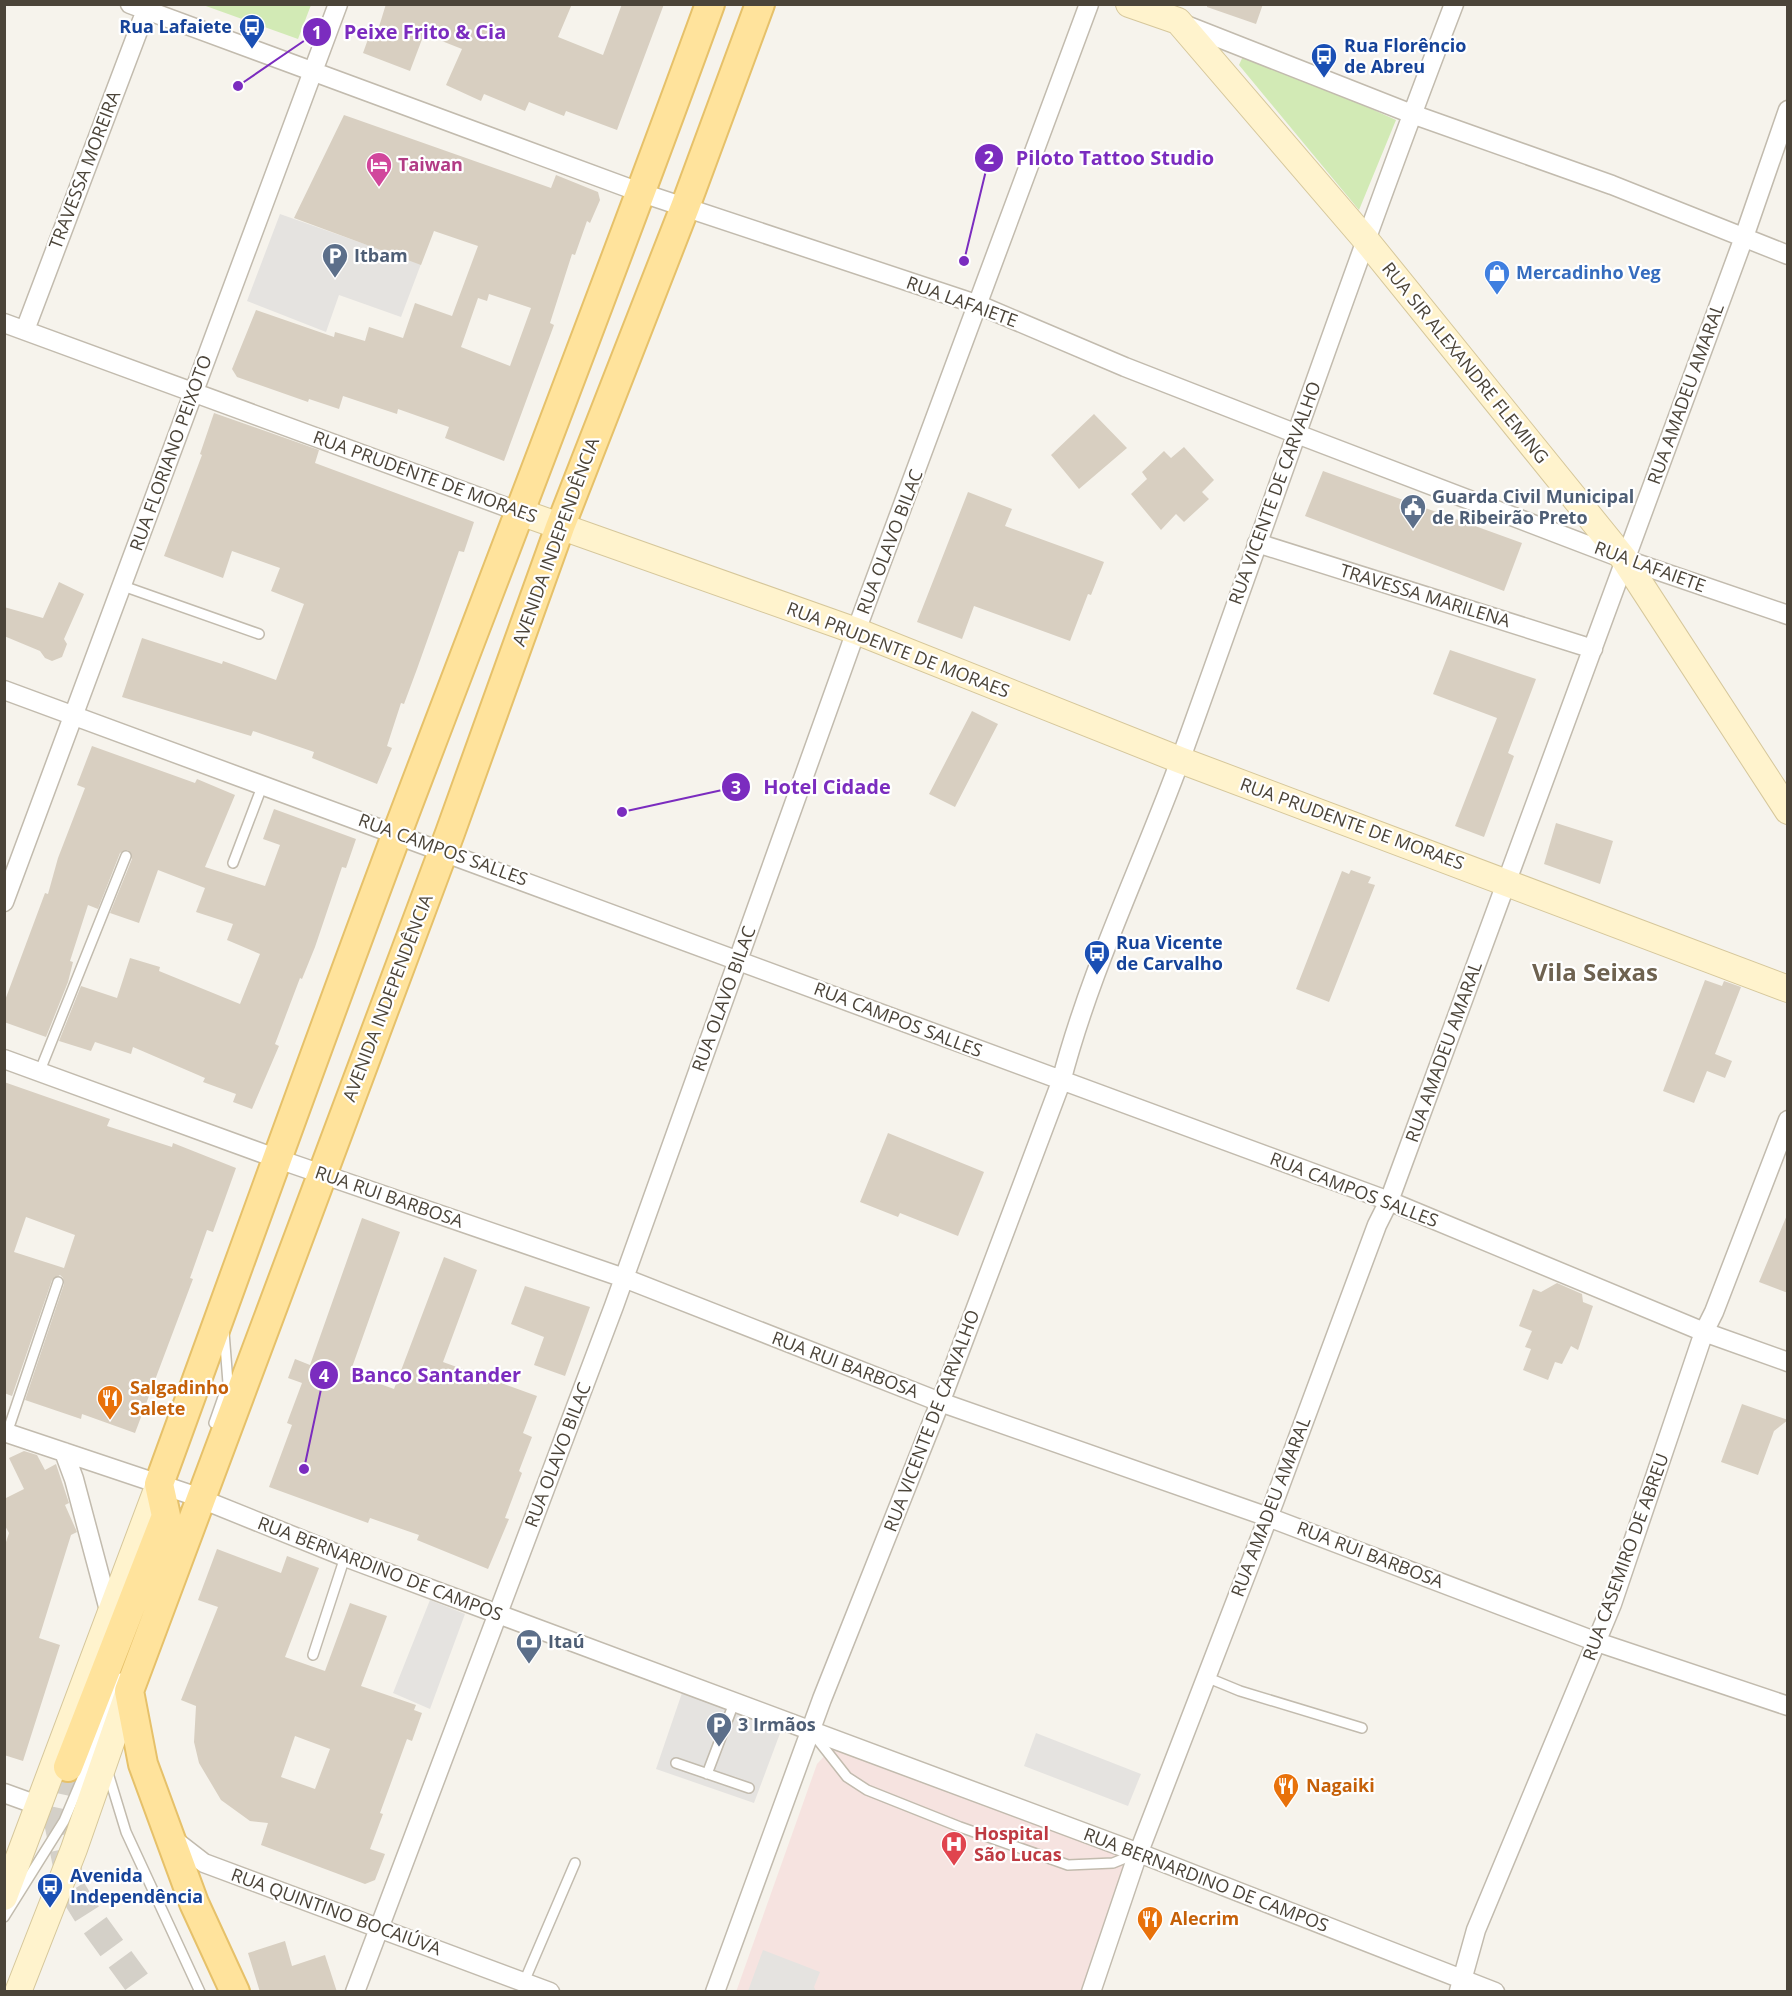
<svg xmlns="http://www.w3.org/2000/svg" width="1792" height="1996" viewBox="0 0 1792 1996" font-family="'Open Sans',sans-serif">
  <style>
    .medical { fill: #f6e3e0 }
    .green { fill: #d2eab5 }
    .parking { fill: #e5e3e0 }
    .building { fill: #d8cfc1; fill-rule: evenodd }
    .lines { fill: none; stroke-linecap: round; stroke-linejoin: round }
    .primary-tunnel { stroke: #d4d0c8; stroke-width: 28; stroke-dasharray: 28 14; stroke-linecap: butt }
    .service-casing { stroke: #c2bbae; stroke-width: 12 }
    .minor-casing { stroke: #c2bbae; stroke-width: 21 }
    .secondary-casing { stroke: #d6c79b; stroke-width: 28 }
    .primary-casing { stroke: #e6c16a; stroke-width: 32 }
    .service { stroke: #fff; stroke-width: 9 }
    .minor { stroke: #fff; stroke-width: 18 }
    .secondary { stroke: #fff3cd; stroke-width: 26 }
    .primary { stroke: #ffe39c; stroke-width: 28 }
    .labels { text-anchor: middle; stroke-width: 4.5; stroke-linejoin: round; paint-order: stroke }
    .transit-label { font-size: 18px; font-weight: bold; fill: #164399; stroke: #fff; text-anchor: start }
    .hotel-label { font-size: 18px; font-weight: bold; fill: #b23c85; stroke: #fff; text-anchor: start }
    .street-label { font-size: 18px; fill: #4b4439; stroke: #fff }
    .service-label { font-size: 18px; font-weight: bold; fill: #4e5e75; stroke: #fff; text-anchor: start }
    .shop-label { font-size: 18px; font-weight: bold; fill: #366cbe; stroke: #fff; text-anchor: start }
    .food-label { font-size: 18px; font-weight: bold; fill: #c56008; stroke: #fff; text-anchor: start }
    .health-label { font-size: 18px; font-weight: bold; fill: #be3a42; stroke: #fff; text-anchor: start }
    .district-label { font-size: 24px; font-weight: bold; fill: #6e6250; stroke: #fff }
    .leader { fill: none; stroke: #7b2cbf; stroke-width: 2 }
    .callout-dot { fill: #7b2cbf; stroke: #fff; stroke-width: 2 }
    .mark-label { font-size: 18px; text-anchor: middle; font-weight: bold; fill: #fff }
    .callout-label { font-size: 20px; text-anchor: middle; font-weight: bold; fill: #7b2cbf; stroke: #fff; stroke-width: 4.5; stroke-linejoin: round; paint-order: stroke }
  </style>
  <rect width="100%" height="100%" fill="#f6f3ec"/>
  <path class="medical" d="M838,1749l281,102 8,12 -43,128 -348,1 81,-228 12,-13z"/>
  <path class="green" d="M203,5h108l-13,34z
    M1245,52l151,68 -37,90 -120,-145z"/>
  <path class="parking" d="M280,214l141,50 -20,53 -62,-22 -13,37 -79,-31z
    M430,1600l35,14 -35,95 -37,-16z
    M683,1690l99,38 -28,75 -98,-34z
    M1036,1733l105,41 -13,32 -104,-40z
    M763,1950l57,22 -6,15 2,4h-68z"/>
  <path class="building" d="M386,4h186l-14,33 45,18 19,-51h42l-47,126 -51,-19 -2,5 -35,-14 -4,9 -41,-17 -3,7 -35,-16 16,-36 -38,-15 -14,37 -47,-18 9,-25 6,2z
    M1207,4h56l-7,20 -49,-17z
    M344,115l207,73 5,-13 42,17 2,8 -10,23 -3,-2 -12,34 -3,-1 -22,69 4,2 -50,136 -59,-23 4,-11 -51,-18 -1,5 -54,-18 -4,13 -30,-10 -1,3 -71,-25 -5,-8 24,-59 78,27 1,-5 30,9 4,-14 34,11 12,-35 37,13 26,-70 -44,-15 -13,34 -127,-47zM489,294l42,14 -21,58 -49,-19 17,-49 9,3z
    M214,413l105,37 -4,13 159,59 -10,30 -5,-1 -42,118 -13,35 -3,-1 -14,43 5,2 -15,36 -65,-26 2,-6 -61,-21 -2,5 -129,-39 20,-59 80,26 1,-3 53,19 28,-76 -33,-13 9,-23 -48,-17 -9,27 -59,-22 38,-101 -2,-1z
    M1094,414l33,34 -48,41 -28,-34z
    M1184,447l30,33 -12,12 7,7 -25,23 -8,-8 -15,16 -30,-36 16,-15 -5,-7 22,-21 7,7z
    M1323,471l199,72 -18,48 -199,-75z
    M968,492l44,17 -7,17 99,36 -13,33 -3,-1 -18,47 -96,-35 -12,33 -45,-17z
    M59,582l25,12 -20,45 3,5 -5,13 -10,4 -7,-3 -5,-7 -36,-15v-29l39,11z
    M1450,650l86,29 -28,74 6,3 -30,81 -29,-11 42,-108 -64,-24z
    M972,711l26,13 -43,83 -26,-13z
    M92,746l103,37 2,-4 38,16 -30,72 60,19 15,-41 -17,-6 11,-30 82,30 -10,29 -4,-1 -27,80 -13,32 -2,-1 -25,66 4,2 -27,63 -19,-7 3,-8 -33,-12 2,-4 -72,-31 -2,7 -36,-12 -4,9 -32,-10 22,-55 36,12 13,-40 30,9 -1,4 81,33 20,-50 -33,-14 6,-16 -37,-12 9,-24 -47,-18 -19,53 -29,-10 22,-54 -4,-9 -8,3 -22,56 -10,-4 -18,56 3,1 -5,20 -22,55 -42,-15v-19l41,-110 3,1 10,-36 27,-70 -8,-3z
    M1556,823l57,18 -13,43 -56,-20z
    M1351,870l20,7 -3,6 7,2 -46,117 -33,-13 46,-118 7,3z
    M1705,980l17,6 2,-5 17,6 -26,67 17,7 -7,17 -18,-7 -13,32 -31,-12z
    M4,1082l106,37 -3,7 65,21 1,-4 63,25 -23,64 -6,-2 -17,48 3,1 -58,154 -53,-19 -1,5 -56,-19 39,-116 -1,-6 -3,-3 -8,5 -40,116 -8,-3zM26,1217l49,18 -11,33 -50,-16z
    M888,1133l96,39 -26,64 -58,-23 -2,4 -38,-15z
    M1787,1215h1v78l-29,-11z
    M362,1218l38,14 -50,141 44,16 50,-132 33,13 -34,92 94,34 -14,37 9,4 -13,34 3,2 -17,45 4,1 -21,50 -71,-29 2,-5 -49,-17 -2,5 -99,-36 23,-62 -5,-2 15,-40 -14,-5 7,-19 15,6z
    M1557,1283l25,11 1,8 10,4 -15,44 -7,-4 -9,18 -7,-2 -7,18 -25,-10 8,-21 -6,-2 7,-16 -13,-5 14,-37 8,3z
    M525,1286l65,21 -25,69 -31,-11 10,-28 -33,-13z
    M1742,1404l46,16 -14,11 -16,44 -37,-13z
    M24,1451l13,4 8,15 11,-6 13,39 -4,2 12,27 -6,3 -32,103 21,7 -37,116 -19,-6v-207l5,-15 -5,-9v-25l20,-10 -15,-31z
    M217,1549l64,24 6,-17 32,12 -34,89 40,14 25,-68 37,13 -26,70 55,19 -2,5 8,3 -10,28 -5,-2 -27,74 3,1 -13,35 15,5 -10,26 -10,4 -104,-39 7,-22 -18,-2 -29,-21 -22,-37 -5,-21 2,-36 -15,-6 37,-93 -20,-7zM295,1736l35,13 -15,40 -34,-12z
    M285,1941l7,25 33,-11 12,37h-77l-12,-39z"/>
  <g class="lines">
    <path class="primary-tunnel" d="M68,1767l-11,50 15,73 15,24 57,78"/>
    <g class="service-casing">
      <path id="service" d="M123,586l136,48
        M233,863l30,-79
        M39,1073l87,-217
        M214,1423l14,-40 -4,-51
        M7,1433l51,-151
        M313,1655l32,-98
        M1206,1677l34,14 122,37
        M814,1735l33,42 20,13 93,37 108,38 45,-2 22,-9
        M676,1763l73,25
        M108,1773l18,59 74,160
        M707,1774l27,-71
        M4,1917l60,-96 20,-47 36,-96
        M524,1982l51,-119"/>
    </g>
    <g class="minor-casing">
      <path id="minor" d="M130,4l512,189 337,112 146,62 172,67 327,125 164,56
        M1181,23l231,91 200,71 176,70
        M4,323l516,189
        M25,330l121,-320
        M1257,543l336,106
        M4,690l1385,511 315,131 84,30
        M4,902l334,-898
        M4,1059l274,100 346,119 316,124 328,115 329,125 191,64
        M4,1432l185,62 156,63 794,296 356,139
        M64,1452l10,27 36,135
        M4,1793l36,13
        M173,1839l31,24 346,129
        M1459,1991l17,-61 136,-326 92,-272 10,-20 74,-192
        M355,1992l259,-686 242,-675 233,-627
        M715,1992l107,-293 123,-309 116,-308c29,-112 81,-217 120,-324 91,-252 177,-504 273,-754
        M1091,1992l44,-130 139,-360 103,-277 12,-24 354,-961 45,-130"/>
    </g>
    <g class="secondary-casing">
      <path id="secondary" d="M1129,4l49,17 187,218 259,320 164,252
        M520,512l336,119 324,129 608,229
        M4,1897l155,-413
        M18,1992l56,-143 55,-158"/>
    </g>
    <g class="primary-casing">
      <path id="primary" d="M68,1767l98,-251 -7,-32c80,-219 158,-438 240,-656 104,-274 211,-548 311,-824
        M235,1992l-41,-89 -51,-139 -14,-73 321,-858 110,-306 125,-320 75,-203"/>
    </g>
    <use href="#service" class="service"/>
    <use href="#minor" class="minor"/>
    <use href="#secondary" class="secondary"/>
    <use href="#primary" class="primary"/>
  </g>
  <defs>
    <g id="bus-pin" transform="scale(1.35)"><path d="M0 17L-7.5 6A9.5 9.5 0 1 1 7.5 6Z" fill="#1a4fb4" stroke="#fff"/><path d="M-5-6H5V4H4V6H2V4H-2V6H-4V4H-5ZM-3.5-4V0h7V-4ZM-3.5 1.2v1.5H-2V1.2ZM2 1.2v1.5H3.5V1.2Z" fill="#fff"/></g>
    <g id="hotel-pin" transform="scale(1.35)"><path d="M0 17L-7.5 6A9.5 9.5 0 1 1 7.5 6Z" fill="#d1479c" stroke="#fff"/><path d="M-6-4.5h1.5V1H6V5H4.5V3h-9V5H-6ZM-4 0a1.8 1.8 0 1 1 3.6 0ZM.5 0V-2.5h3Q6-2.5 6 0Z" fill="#fff"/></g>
    <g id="parking-pin" transform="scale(1.35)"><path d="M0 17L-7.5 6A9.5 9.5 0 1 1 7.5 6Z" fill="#5c6f8a" stroke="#fff"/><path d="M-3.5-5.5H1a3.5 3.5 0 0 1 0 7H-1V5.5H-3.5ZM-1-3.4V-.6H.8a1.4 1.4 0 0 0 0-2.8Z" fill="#fff"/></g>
    <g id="shop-pin" transform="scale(1.35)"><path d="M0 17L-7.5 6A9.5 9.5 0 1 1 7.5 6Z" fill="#3f7fe0" stroke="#fff"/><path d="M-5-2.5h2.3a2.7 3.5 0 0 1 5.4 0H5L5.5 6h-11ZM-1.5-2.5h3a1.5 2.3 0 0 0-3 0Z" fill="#fff"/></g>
    <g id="civic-pin" transform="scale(1.35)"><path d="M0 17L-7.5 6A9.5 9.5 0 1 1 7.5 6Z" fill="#5c6f8a" stroke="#fff"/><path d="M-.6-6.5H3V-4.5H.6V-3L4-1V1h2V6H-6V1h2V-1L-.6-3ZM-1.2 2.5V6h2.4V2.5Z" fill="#fff"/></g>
    <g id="restaurant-pin" transform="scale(1.35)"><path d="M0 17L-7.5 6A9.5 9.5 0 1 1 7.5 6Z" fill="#e8710a" stroke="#fff"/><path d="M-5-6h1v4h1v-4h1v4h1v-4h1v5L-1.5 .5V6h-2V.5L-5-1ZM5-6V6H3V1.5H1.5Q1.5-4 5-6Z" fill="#fff"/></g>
    <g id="bank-pin" transform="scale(1.35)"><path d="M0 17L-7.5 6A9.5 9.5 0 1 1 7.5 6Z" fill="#5c6f8a" stroke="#fff"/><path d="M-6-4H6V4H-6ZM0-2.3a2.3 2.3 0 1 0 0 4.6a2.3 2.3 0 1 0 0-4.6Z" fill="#fff"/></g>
    <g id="hospital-pin" transform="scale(1.35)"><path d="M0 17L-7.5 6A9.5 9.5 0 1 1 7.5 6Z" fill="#e0444e" stroke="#fff"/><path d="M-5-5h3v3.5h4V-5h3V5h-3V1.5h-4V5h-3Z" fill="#fff"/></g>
  </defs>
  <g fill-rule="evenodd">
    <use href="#bus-pin" x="252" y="27"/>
    <use href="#bus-pin" x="1324" y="56"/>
    <use href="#hotel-pin" x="379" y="165"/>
    <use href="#parking-pin" x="335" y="256"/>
    <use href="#shop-pin" x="1497" y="273"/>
    <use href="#civic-pin" x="1413" y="507"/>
    <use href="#bus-pin" x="1097" y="953"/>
    <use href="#restaurant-pin" x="110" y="1398"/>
    <use href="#bank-pin" x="529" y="1642"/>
    <use href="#parking-pin" x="719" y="1725"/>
    <use href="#restaurant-pin" x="1286" y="1786"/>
    <use href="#hospital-pin" x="954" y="1844"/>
    <use href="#bus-pin" x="50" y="1886"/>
    <use href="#restaurant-pin" x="1150" y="1919"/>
  </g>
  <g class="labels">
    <g class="transit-label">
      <text x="232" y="33" text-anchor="end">Rua Lafaiete</text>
      <text x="1344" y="52">Rua Florêncio<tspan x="1344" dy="21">de Abreu</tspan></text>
      <text x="1116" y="949">Rua Vicente<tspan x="1116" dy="21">de Carvalho</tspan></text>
      <text x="70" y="1882">Avenida<tspan x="70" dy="21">Independência</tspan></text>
    </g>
    <g class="hotel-label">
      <text x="398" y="171">Taiwan</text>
    </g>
    <g class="street-label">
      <text transform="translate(85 170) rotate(-69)" y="6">TRAVESSA MOREIRA</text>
      <text transform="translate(962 302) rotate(20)" y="6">RUA LAFAIETE</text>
      <text transform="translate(1465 363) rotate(51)" y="6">RUA SIR ALEXANDRE FLEMING</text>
      <text transform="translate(1686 394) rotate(-70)" y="6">RUA AMADEU AMARAL</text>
      <text transform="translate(171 453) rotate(-70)" y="6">RUA FLORIANO PEIXOTO</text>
      <text transform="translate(425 477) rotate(20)" y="6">RUA PRUDENTE DE MORAES</text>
      <text transform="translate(1275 493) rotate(-70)" y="6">RUA VICENTE DE CARVALHO</text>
      <text transform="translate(556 542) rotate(-70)" y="6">AVENIDA INDEPENDÊNCIA</text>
      <text transform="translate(890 542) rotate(-69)" y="6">RUA OLAVO BILAC</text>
      <text transform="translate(1650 567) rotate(20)" y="6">RUA LAFAIETE</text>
      <text transform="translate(1425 596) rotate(17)" y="6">TRAVESSA MARILENA</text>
      <text transform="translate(898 650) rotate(21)" y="6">RUA PRUDENTE DE MORAES</text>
      <text transform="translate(1352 824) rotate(20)" y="6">RUA PRUDENTE DE MORAES</text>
      <text transform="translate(443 850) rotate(20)" y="6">RUA CAMPOS SALLES</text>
      <text transform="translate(388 998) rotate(-69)" y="6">AVENIDA INDEPENDÊNCIA</text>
      <text transform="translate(724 999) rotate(-70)" y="6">RUA OLAVO BILAC</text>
      <text transform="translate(898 1020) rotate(21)" y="6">RUA CAMPOS SALLES</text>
      <text transform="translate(1444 1052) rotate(-70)" y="6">RUA AMADEU AMARAL</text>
      <text transform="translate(1354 1190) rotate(21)" y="6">RUA CAMPOS SALLES</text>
      <text transform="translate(389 1197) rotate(19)" y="6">RUA RUI BARBOSA</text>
      <text transform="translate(845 1365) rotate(21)" y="6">RUA RUI BARBOSA</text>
      <text transform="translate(932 1421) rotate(-69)" y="6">RUA VICENTE DE CARVALHO</text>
      <text transform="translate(558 1455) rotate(-69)" y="6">RUA OLAVO BILAC</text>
      <text transform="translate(1271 1507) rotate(-69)" y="6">RUA AMADEU AMARAL</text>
      <text transform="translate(1370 1555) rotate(21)" y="6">RUA RUI BARBOSA</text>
      <text transform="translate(1626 1557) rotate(-70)" y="6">RUA CASEMIRO DE ABREU</text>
      <text transform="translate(380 1569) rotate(21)" y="6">RUA BERNARDINO DE CAMPOS</text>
      <text transform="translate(1206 1880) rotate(21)" y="6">RUA BERNARDINO DE CAMPOS</text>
      <text transform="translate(336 1912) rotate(20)" y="6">RUA QUINTINO BOCAIÚVA</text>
    </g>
    <g class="service-label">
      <text x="354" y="262">Itbam</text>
      <text x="1432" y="503">Guarda Civil Municipal<tspan x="1432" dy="21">de Ribeirão Preto</tspan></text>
      <text x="548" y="1648">Itaú</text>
      <text x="738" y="1731">3 Irmãos</text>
    </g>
    <g class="shop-label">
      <text x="1516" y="279">Mercadinho Veg</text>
    </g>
    <g class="food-label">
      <text x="130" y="1394">Salgadinho<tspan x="130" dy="21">Salete</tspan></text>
      <text x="1306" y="1792">Nagaiki</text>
      <text x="1170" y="1925">Alecrim</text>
    </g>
    <g class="health-label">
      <text x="974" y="1840">Hospital<tspan x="974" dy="21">São Lucas</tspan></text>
    </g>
    <g class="district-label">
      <text x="1595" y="981">Vila Seixas</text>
    </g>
  </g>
  <path class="leader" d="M238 86L317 32M964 261L989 158M622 812L736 787M304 1469L324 1375"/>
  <g class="callout-dot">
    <circle cx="238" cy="86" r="6"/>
    <circle cx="964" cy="261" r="6"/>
    <circle cx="622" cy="812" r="6"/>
    <circle cx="304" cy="1469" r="6"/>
    <circle cx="317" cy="32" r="15"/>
    <circle cx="989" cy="158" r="15"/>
    <circle cx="736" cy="787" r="15"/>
    <circle cx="324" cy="1375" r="15"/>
  </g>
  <g class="mark-label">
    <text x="317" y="39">1</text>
    <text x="989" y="164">2</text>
    <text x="736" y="794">3</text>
    <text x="324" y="1382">4</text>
  </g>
  <g class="callout-label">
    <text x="425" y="39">Peixe Frito &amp; Cia</text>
    <text x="1115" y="165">Piloto Tattoo Studio</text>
    <text x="827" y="794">Hotel Cidade</text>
    <text x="436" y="1382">Banco Santander</text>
  </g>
  <rect width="1792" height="1996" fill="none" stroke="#4b4439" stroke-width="12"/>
</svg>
